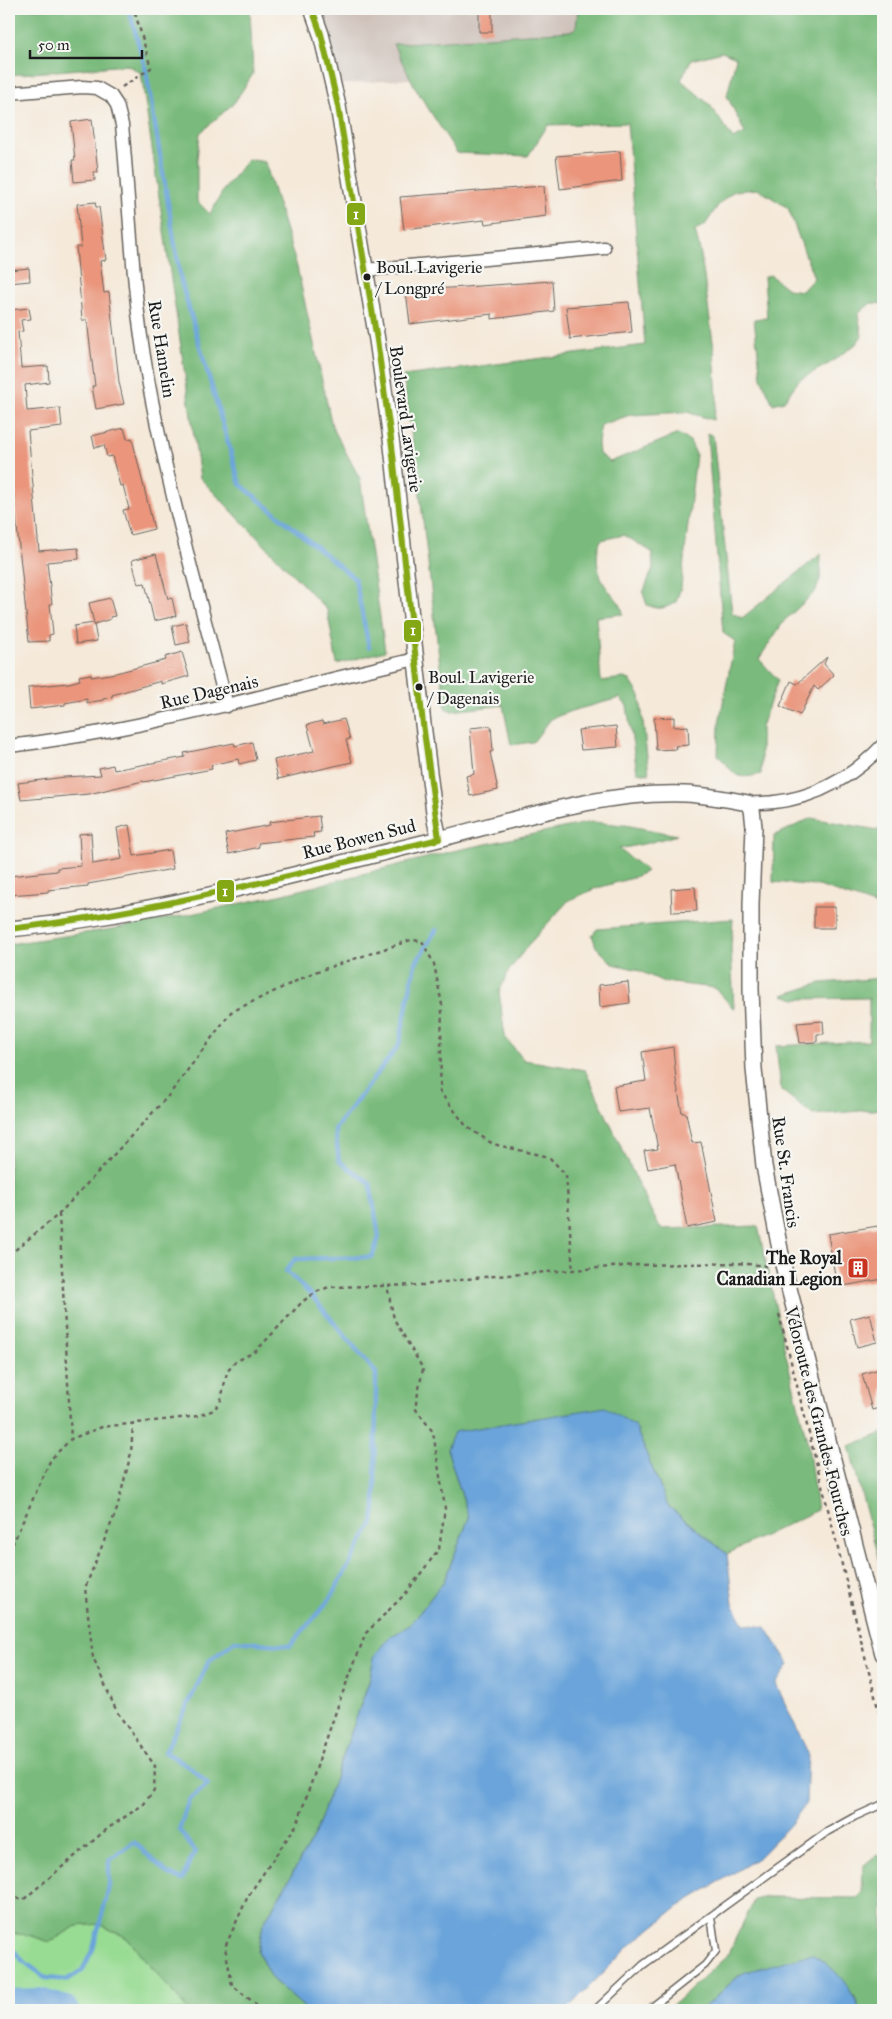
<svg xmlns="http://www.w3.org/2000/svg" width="892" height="2019" viewBox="0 0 892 2019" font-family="'IM FELL Great Primer',serif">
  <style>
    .industrial { fill: #cec1ba }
    .green { fill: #98db93; stroke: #5a7c58 }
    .forest { fill: #7abb7d; stroke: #4b6c4c; fill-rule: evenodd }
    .water { fill: #6aa4da; stroke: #43607b }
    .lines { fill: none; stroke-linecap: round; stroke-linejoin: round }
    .stream { stroke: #6aa4da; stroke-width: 4.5 }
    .river { stroke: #6aa4da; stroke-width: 28 }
    .building { fill: #ea957c }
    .service-casing { stroke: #68645e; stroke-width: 9 }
    .minor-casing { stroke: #68645e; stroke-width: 15 }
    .tertiary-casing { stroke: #68645e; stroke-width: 18 }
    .path { stroke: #68645e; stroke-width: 2.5; stroke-dasharray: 4 4; stroke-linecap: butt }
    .service { stroke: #fff; stroke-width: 6 }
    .minor { stroke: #fff; stroke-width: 12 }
    .tertiary { stroke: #fff; stroke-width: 15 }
    .bus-1-casing { stroke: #f6f6f2; stroke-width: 10 }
    .bus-1 { stroke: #84a716; stroke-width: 6 }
    .bus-dot { fill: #1c1c1c; stroke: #f6f6f2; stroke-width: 2 }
    .labels { text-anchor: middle; stroke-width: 4.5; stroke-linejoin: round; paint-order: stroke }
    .bus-label { font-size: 17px; fill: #1c1c1c; stroke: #f6f6f2; text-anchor: start }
    .street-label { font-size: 18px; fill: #1c1c1c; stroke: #f6f6f2 }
    .poi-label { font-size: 18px; font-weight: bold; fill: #1c1c1c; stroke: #f6f6f2; text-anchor: end }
    .line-badge { stroke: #f6f6f2; stroke-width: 2 }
    .badge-label { font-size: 14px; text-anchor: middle; font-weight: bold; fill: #fff }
  </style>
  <rect width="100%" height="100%" fill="#f6f6f2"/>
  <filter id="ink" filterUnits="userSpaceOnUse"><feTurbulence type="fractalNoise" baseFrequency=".02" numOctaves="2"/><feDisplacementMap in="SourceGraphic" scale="10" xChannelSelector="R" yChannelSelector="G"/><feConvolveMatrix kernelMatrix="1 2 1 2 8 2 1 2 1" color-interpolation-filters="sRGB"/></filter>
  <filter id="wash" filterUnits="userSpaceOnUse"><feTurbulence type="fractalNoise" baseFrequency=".0096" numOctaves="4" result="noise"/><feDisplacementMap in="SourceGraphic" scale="20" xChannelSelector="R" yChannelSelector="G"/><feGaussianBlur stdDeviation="1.12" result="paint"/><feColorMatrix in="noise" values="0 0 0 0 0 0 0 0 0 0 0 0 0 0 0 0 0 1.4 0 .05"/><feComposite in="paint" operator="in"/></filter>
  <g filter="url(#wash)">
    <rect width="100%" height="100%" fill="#f5e9d9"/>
    <path class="industrial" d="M312,9h358l5,48 -341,28z"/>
    <path class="green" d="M99,1924l28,14 61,72h-123l-26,-8 -30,-14v-55l20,2 21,7 26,-16z"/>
    <path class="forest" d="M9,9h241l3,65 -19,29 -34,30 -3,26v42l13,13 14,-25 24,-30 17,3 32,105 35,159 28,53 25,172 -48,13 -10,-54 -127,-132 -59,-405 -14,-8 -118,10z
      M578,9h305v295l-12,-1 -13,11 4,22 -7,9 -25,18 -31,17 -15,21 -11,3 -12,-26 -7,-59 13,-1 -3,-41 6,-2 18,14 14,2 12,-13 -26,-70 -30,-19 -24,2 -15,13 -14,21 -10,5 6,25 13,94 3,52 -4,19 -26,-8 -57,3 -29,10 -3,17 1,12 11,8 68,-28 12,7 6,13 -15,133 -5,15c-11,7 -17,8 -29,3l-4,-12 10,-25 -1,-16 -28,-17 -23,5c-7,14 -4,36 6,48 7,10 15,14 16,26l-27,3 5,64 23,-3 6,2 10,16 9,78 -12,-2 -10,-66 -7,-8 -49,13 -20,8 -18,23 -22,3 -8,-40 -51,6 -7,-3 -25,-213 -17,-119 242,-31 -18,-222 -79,2 -20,31 -71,-3 -40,-62 -24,-47 177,-13 6,-3zM722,52l14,6 -9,38 18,37 -12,6 -23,-34 -29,-25 10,-20z
      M707,433l6,3 19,177 10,5 79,-64 -1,25 -4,12 -32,30 -25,38 19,21 -17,47v47c-28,7 -25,0 -43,-19l1,-32 16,-82 -12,-8z
      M811,818l72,13v77l-64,-22 -46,-4 1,-46z
      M591,822l34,3 52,10 -29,8 -29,6 28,22 -15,7 -38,11 -26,12 -39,43 -21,28 -9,20 6,45 19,23 61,10 67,143 9,16 97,-3 28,129 22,90 9,65 -90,44 -59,-48 -33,-80 -188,23 22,69 -25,63 -34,44 -23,14 -13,18 -5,25 -53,150 -53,93 -5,27 13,26 36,32h-119l-61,-72 -28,-14 -23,2 -26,16 -21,-7 -20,-2v-989l97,-14 80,-15 94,-20 173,-44z
      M733,919l-2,30 3,60 -19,-21 -51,-6 -29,-13 -22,-5 -17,-17 -4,-12 5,-6z
      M883,978v131l-70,6 -32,-25 -5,-44 93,-5v-43l-73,1 -13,-4 38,-12z
      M883,1433v144l-34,-131z
      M883,1855v155h-23l-6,-15 -112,-22 -41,37h-34l60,-54 27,-56 11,-3 92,1 5,-5 1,-27 12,-10z
      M39,2002l24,7 2,1h-48z"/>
    <path class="water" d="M605,1407l30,19 33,80 59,48 6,50 11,20 22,3 23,37 -13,20 32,69 -2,50 -16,22 -32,33 -80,49 -44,35 -68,68h-259l-36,-32 -13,-26 5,-27 53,-93 53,-150 5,-25 13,-18 23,-14 34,-44 25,-63 -22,-69 7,-17z
      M812,1954c22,12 39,33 48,56h-159l41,-37z
      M9,1988l30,14 -22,8h-8z"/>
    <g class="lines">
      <path class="stream" d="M129,9l17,62 35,210 59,203 115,95 14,68
        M9,1945l13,15 24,18 20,2 16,-9 11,-22 11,-42 5,-21v-26l25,-18 33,31 15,7 13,-29 -16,-21 10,-30 19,-16 -18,-17 -25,-15 44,-91 26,-20 55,5 39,-46 44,-77 2,-15 1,-135 -65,-78 -25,-24 9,-12 77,-2 7,-20 -9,-54 -31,-22 -4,-32 64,-84 16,-81 21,-34"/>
      <path class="river" d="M9,2003l30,-1 26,8"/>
    </g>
    <g id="blocks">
      <path class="building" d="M479,9h13v23h-13z
        M92,119l6,53h-4l1,8 -21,2 -2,-22h3l-4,-38z
        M620,151l2,30 -62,8 -4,-33z
        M544,186l2,30 -61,8 -1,-4 -80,10 -4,-33z
        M95,202l1,5h3l7,53 -6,1 4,32 5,-1 10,90 5,22 -28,5 -4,-23h3l-8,-66h-5l-6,-73h5l-4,-43z
        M29,268l1,13 -21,2v-13z
        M552,281l2,30 -62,8v-5l-82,10 -4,-33z
        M629,302l3,30 -62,7 -4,-32z
        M29,308l2,11 -10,1 2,11 -5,1 3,36 27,-2 1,16 -24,3 2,26 33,-3 2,19 -34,4 11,120 39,-3 1,11 -32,3 5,42h-2l3,30 -4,1v6l-20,1 -17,-163 -2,-10h-1v-12h2l-2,-15h2l-2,-26v-106z
        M124,428l3,11 5,-1 22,91 -24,6 -7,-25 6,-1 -6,-24 -3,1 -8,-30 -5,1 -3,-12 -9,3 -3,-12z
        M156,554l12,45 4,-1 4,18 -22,5 -9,-38 -7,1 -6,-24z
        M110,598l5,18 -5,1 1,2 -17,5 3,17 -21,3 -2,-18 20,-3 -5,-20z
        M186,623l4,19 -14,3 -4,-19z
        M182,652l7,24 -28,8v-3l-49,14v2l-9,2v1l-16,3v-4l-22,4v2l-35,4 -2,-22 41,-4 11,-3 -1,-4 12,-2v3l25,-4 50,-13 -1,-3z
        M827,657l-3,7 10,11 -16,15 -4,-4 -14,29 -20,-9 11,-25 6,3z
        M674,717v10l14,-1 1,19 -14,1 1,3 -20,1 -2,-32z
        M344,719l6,20 -4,1 6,22 -74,17 -4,-19 40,-9 -7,-26 15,-4 1,3z
        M491,726l2,25 -3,1 8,38 -28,6 -4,-20 8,-2 -4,-46z
        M616,726l2,21 -37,3 -3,-20z
        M252,742l4,18 -17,4 -1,-5 -27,6 1,4 -68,13 -1,-1 -54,13 -68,6 -3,-17 47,-6 36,-2 -2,-7 14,-3 1,5 71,-13 -1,-4 50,-10 1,3z
        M319,816l2,16 -8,1 1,4 -56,6 1,4 -30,7 -4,-20 45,-9 -1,-3z
        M129,825l5,31 36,-6 3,19 -85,15v2l-40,4v2l-39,3v-19l48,-5v-3l24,-2 -2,-32 12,-1 2,31 29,-5 -5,-31z
        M695,887l2,24 -25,1 -1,-23z
        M814,907h21v21h-21z
        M628,982l2,21 -30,4 -1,-22z
        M823,1021l1,13h-7v8l-17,1 -3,-20z
        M673,1047l3,33 6,33h4l6,30 9,-1 16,80 -30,6 -12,-64 -27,5 -4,-18 14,-2 -8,-41 -32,4 -4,-26 32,-5 -4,-29z
        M878,1226l5,30v23l-46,8 -9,-53z
        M870,1314l7,28 -20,5 -7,-28z
        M883,1368v39l-11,3 -10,-36z"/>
    </g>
  </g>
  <g filter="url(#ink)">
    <use href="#blocks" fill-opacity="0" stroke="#68645e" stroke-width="1"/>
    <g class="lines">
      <g class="service-casing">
        <path id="service" d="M595,2010l48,-45 184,-133 27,-15 29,-13
          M648,2010l57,-45 11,-14 -5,-35"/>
      </g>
      <g class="minor-casing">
        <path id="minor" d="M9,93l73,-6 15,1 14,8 6,9 5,20c8,83 10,167 25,249 20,112 52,222 80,332
          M365,270l239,-22
          M9,746c138,-16 271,-56 407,-87
          M748,803c54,2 99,-20 135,-58"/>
      </g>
      <g class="tertiary-casing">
        <path id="tertiary" d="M312,9l9,25 17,72 39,234 15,106 31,278 12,96 4,19
          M9,929c146,-14 288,-56 430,-90 80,-20 163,-48 246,-45 21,1 42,5 63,9l4,6 2,18 -3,77v85l3,80 10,97 19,99 100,389"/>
      </g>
      <path class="path" d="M122,87l29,-19 -17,-59
        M59,1214l12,225
        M9,1255l50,-41 110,-119 62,-83 84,-40 96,-32 11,1 12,23 8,41 -2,87 27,35 26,17 56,13 17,18 7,96
        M779,1314l104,414
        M9,1552l42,-93 20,-20 31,-12 96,-11 16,-6 7,-10 6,-28 8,-10 21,-11 47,-50 15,-10 11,-4 95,-2 59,-8 154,-12 100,-2 31,3
        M9,1896l14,4 84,-71 37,-25 10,-14 1,-24 -38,-54 -24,-54 -8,-70 32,-79 14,-56 2,-29
        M263,2010l-31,-25 -7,-38 23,-51 49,-72 44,-127 25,-64 40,-40 33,-44 6,-41 -12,-76 -18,-24 8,-39 -29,-50 -7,-33"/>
      <use href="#service" class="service"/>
      <use href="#minor" class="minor"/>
      <use href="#tertiary" class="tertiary"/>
      <g class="bus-1-casing">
        <path id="bus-1" d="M312,9l9,25 17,72 39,234 15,106 31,278 16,115
          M9,929c146,-17 287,-55 430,-90"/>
      </g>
      <use href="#bus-1" class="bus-1"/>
    </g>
  </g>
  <defs>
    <g id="building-square" transform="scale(1.125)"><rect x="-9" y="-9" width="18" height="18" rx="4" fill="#c8321e" stroke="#f6f6f2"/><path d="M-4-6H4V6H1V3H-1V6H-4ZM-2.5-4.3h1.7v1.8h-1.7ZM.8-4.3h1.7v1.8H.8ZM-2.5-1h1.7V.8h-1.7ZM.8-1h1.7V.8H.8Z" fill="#fff"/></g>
  </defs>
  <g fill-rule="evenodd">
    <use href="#building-square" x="858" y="1268"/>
  </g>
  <g class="bus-dot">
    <circle cx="367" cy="277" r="4.5"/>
    <circle cx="419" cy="687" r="4.5"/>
  </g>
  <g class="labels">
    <g class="bus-label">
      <text x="376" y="273">Boul. Lavigerie<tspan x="376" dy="21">/ Longpré</tspan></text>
      <text x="428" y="683">Boul. Lavigerie<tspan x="428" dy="21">/ Dagenais</tspan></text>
    </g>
    <g class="street-label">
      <text transform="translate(162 349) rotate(81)" y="6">Rue Hamelin</text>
      <text transform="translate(406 419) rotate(82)" y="6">Boulevard Lavigerie</text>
      <text transform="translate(209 692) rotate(-13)" y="6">Rue Dagenais</text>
      <text transform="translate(359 839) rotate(-14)" y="6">Rue Bowen Sud</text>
      <text transform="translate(786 1172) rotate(82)" y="6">Rue St. Francis</text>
      <text transform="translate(819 1421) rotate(76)" y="6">Véloroute des Grandes Fourches</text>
    </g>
    <g class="poi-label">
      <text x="842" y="1264">The Royal<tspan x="842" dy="21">Canadian Legion</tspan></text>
    </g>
  </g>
  <g class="line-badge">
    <rect x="346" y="202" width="20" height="24" rx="5" fill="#84a716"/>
    <rect x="403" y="619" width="19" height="24" rx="5" fill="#84a716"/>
    <rect x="216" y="879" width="19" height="24" rx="5" fill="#84a716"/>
  </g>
  <g class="badge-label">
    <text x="356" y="219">1</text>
    <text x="413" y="635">1</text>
    <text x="225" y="896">1</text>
  </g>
  <rect width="892" height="2019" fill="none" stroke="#f6f6f2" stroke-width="30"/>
  <path d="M30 50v8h112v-8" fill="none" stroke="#1c1c1c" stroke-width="2.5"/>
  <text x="38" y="50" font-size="15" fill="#1c1c1c" stroke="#f6f6f2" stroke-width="4" paint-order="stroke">50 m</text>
</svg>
